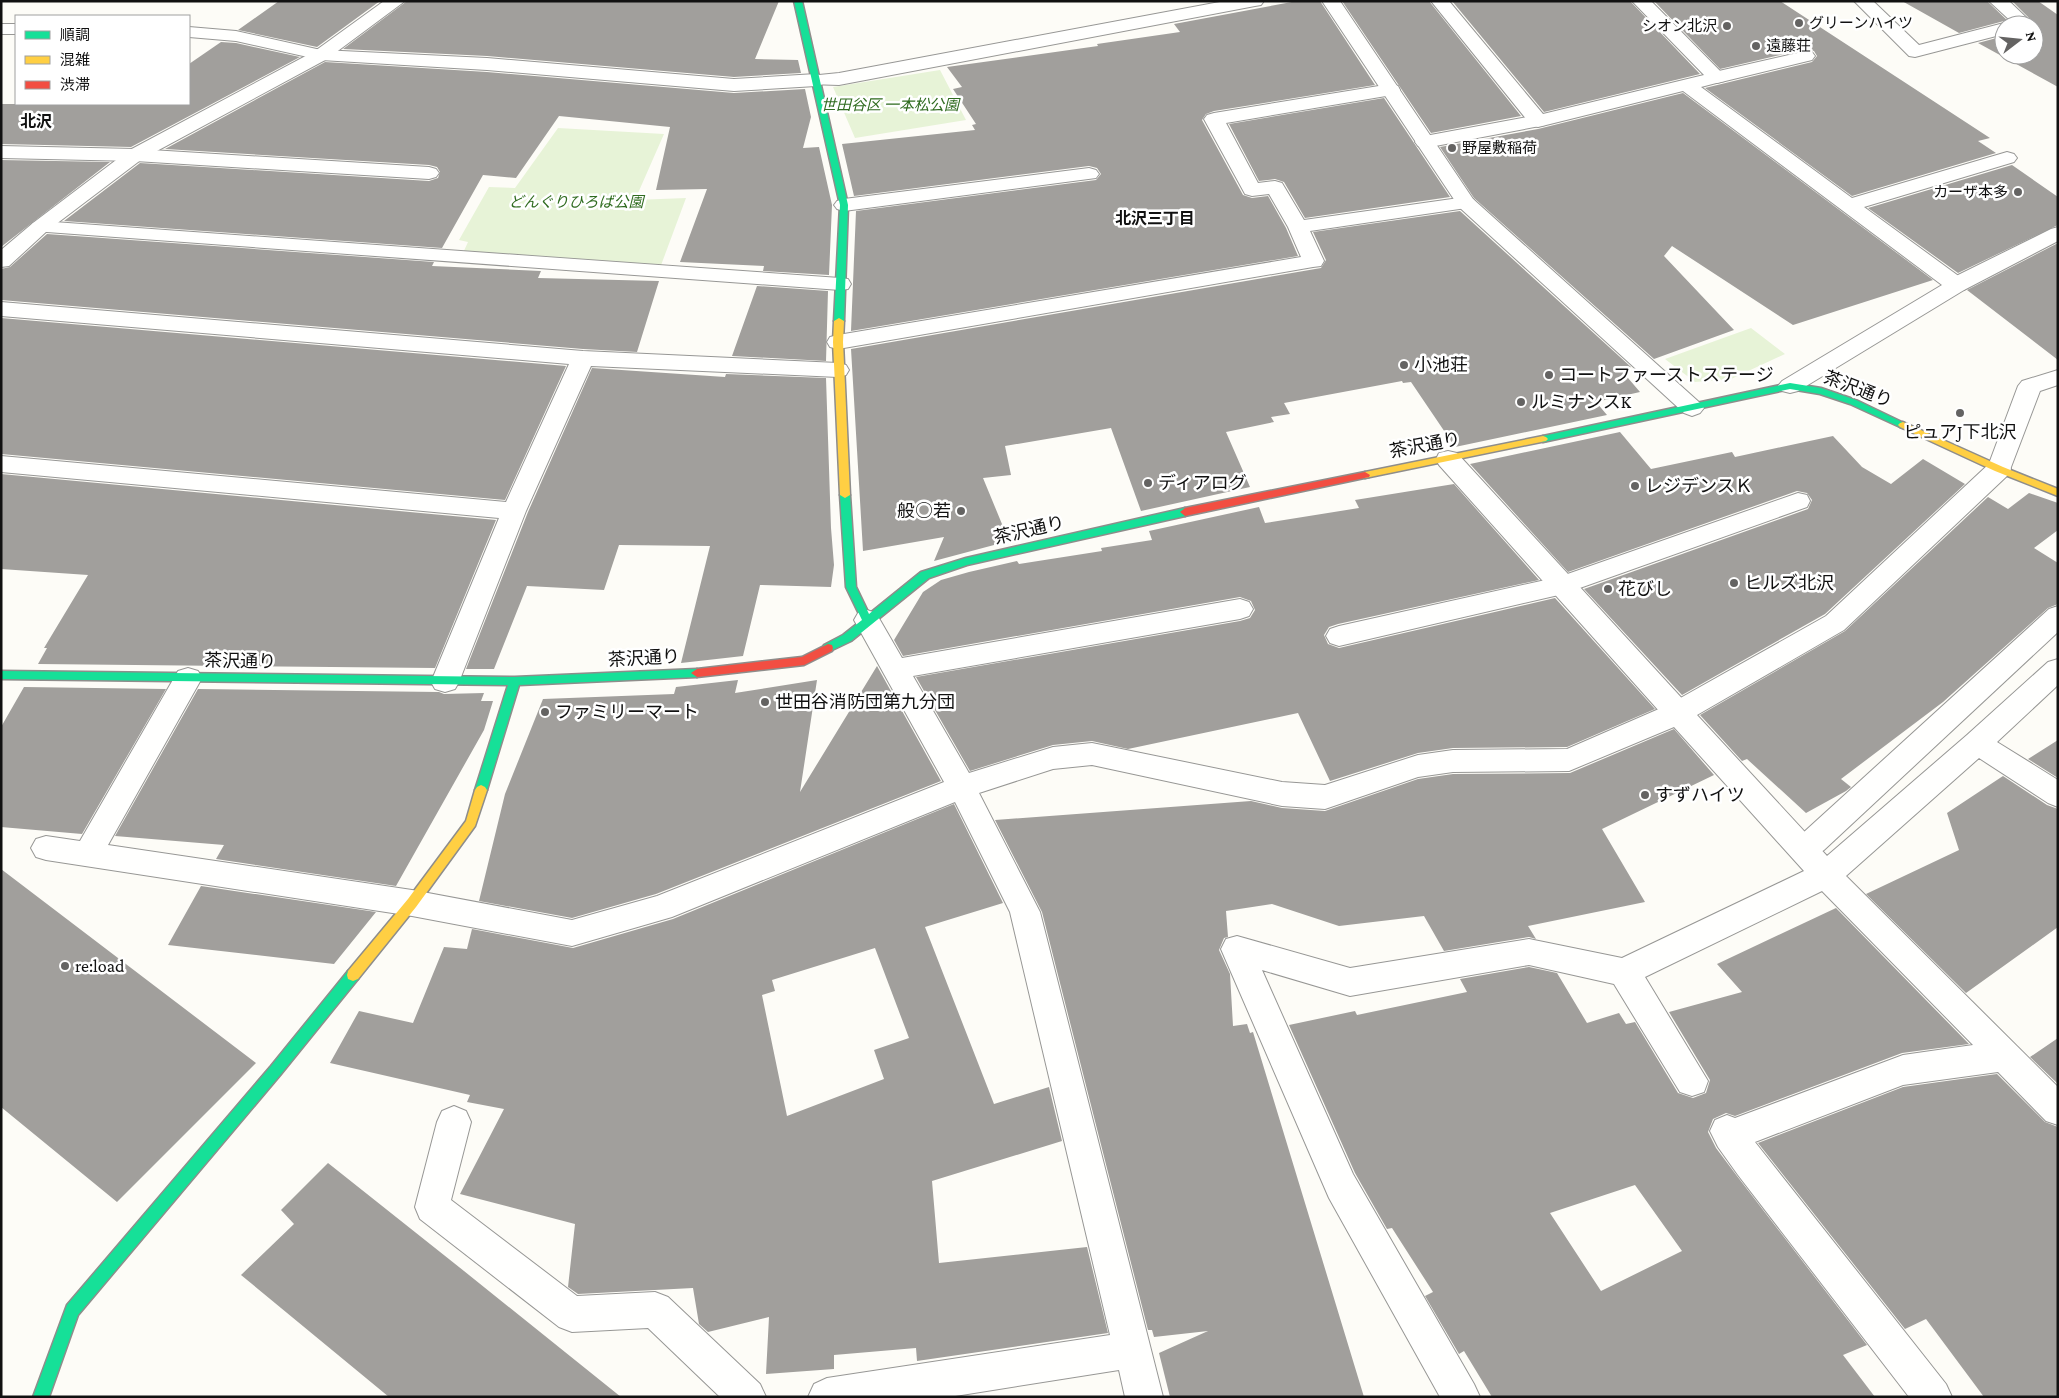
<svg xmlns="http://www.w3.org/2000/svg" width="2059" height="1398" viewBox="0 0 2059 1398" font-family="'Crimson Pro','Noto Sans JP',serif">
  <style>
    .green { fill: #e7f3d7 }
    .building { fill: #a19f9c; fill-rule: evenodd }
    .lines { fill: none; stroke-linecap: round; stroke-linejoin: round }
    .lane-casing { stroke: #979795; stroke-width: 2 }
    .street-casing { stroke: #979795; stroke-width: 2 }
    .fast-casing { stroke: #8e8d8b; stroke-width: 3 }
    .slow-casing { stroke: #8e8d8b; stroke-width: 3 }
    .jam-casing { stroke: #8e8d8b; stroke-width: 3 }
    .lane { fill: #fffffe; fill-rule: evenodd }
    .street { fill: #fffffe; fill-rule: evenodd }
    .fast { fill: #16e098; fill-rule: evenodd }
    .slow { fill: #ffcf43; fill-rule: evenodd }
    .jam { fill: #f24e42; fill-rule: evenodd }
    .poi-dot { fill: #646362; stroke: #fff; stroke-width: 2 }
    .labels { text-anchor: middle; stroke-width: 5; stroke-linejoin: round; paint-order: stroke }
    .far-poi-label { font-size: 15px; fill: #111; stroke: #fff; text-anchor: start }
    .far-park-label { font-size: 15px; font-style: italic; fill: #2f6b1f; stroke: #fff }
    .far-quarter-label { font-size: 16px; font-weight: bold; fill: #111; stroke: #fff }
    .far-neighbourhood-label { font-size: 16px; font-weight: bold; fill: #111; stroke: #fff }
    .poi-label { font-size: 18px; fill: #111; stroke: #fff; text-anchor: start }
    .street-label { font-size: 18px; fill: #111; stroke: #fff }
  </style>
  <rect width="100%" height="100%" fill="#fdfcf7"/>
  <path class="green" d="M940,70l26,50 -111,18 -22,-51z
    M558,128l106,6 -29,66 51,-2 -26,70 -197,-15 5,-11 -9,-2 30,-53 26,1z
    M1751,328l34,26 -54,25 -36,3 -30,-23z"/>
  <path class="building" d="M279,1h101l-63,46 -79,-17z
    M407,1h372l-24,58 43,1 3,13 -67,4 -247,-21 -144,-7z
    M1297,1h23l55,84 -161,26 -8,3 -4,6 41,75 9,3 16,-2 18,32 12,28 -447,75 5,-120 240,-31 5,-6 -4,-6 -8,-2 -235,30 -12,-52 133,-14 -3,-5 4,-1 -23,-35 9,-2 -15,-20 151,-21 -1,-2 83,-12 -6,-8z
    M1342,1h87l92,115 -90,17z
    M1452,1h178l70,73 -156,38z
    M1654,1h126l210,137 -12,3 18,12 -144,43 -147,-108 107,-26 5,-6 -3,-5 -8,-2 -86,20z
    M1902,1h85l23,22 -6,-2 -45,12z
    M2012,1h26l20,14v72l-80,-44 26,-7v19h30v-32z
    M221,42l15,1 64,14 -169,90 -130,-3v-40h188v-40z
    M325,62l162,10 247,21 71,-4 6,28 -8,31 16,-1 13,58 -3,70 -66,-4 1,-5 -84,-4 27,-73 -51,1 14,-63 -111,-11 -43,62 -33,-3 -41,73 -378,-27 76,-58 289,18 9,-3 2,-6 -3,-5 -8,-2 -264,-16z
    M1683,93l250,187 -140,45 -121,-79 -8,10 70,74 -80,29 -180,-161 -34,-51 98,-18z
    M1384,98l66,99 -145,21 -21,-36 -9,-3 -16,2 -30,-57z
    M1,160l109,2 -109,85z
    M2012,165l46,32v28l-100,48 -90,-65z
    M1460,211l171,156 -9,4 18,21 -44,10 11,13 -152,32 -44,-65 -8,1 -1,-2 -118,22 6,11 -19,3 3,5 -48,10 24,55 -109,24 -30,-83 -106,18 6,29 -28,3 26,63 -75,20 10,-24 -81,14 -12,-202 470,-81 5,-8 -13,-28z
    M47,234l387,28 -2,4 109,5 -3,7 121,3 -22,71 -54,-3 -582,-49v-31l9,-2z
    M2058,243v117l-91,-70z
    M757,286l71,5 -2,70 -94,-5z
    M1,318l565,48 -61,134 -504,-46z
    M592,368l133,9 1,-3 100,4 5,150 3,37 -3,22 -71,-2 -17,71 -62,7 29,-117 -91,-1 -15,45 -77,-4 -33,83h-28l62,-157z
    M1620,432l31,37 81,-17 3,5 98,-21 29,31 29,17 32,-25 42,25 -140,130 -143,81 -98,-106 224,-80 4,-9 -5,-7 -10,-2 -229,81 -98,-108z
    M1,474l495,46 -61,148 -397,-4 9,-16h-3l44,-73 -87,-6z
    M1454,484l85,96 -201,44 -9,3 -5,8 4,9 11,4 216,-50 100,111 -88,38 -114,1 -35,5 -88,28 -32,-68 -170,36 -36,-8 -39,4 -83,26 -54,-94 324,-56 10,-3 5,-8 -4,-9 -11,-4 -337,59 -9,-16 29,-48 18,-12 28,-8 48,-11 2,3 83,-13 -1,-3 51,-8 -3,-9 110,-24 6,16 94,-15 -4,-8z
    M2029,493l29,10v27l-24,18 24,15v41l-10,4 -105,94 -102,77 10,8 -5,4 -40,22 -59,-54 -5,2 -42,-46 145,-84 143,-134 20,12z
    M877,666l64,115 -285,113 -84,24 -93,-17 26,-107 38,-95 131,-5 2,-7 62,-7 -3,13 82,-13 -17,112z
    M24,687l142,2 -84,145 -81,-7v-100z
    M198,689l241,3 5,2 40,-1 -3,8h12l-9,29 -88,156 -180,-27 8,-14 -109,-9z
    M1674,729l40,46 -112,54 43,73 -117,24 8,13 -7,-2 -85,14 -20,-35 -85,10 -67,-22 -46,7 2,26 -4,1 -5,12 11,24 3,52 14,-2 3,9 3,-1 111,365h-194l-11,-44 49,-22 -54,6 -2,-7h-4l-106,-418 -47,-92 256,-19 31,7 43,3 93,-32 35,-5 117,-1z
    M2058,740v38l-30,-19z
    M2003,776l44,29 11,4v118l-92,66 -100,-99 93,-44 -12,-37z
    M954,804l49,99 -78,24 69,177 55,-17 13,54 -130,40 7,82 148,-16 21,86 -191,28 -1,-13 -82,7v14l-68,5 3,-57 -61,15 -9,-8 -6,-36 -115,6 -10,-7 7,-63 -115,-30 44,-85 -37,-7 3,-7 -140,-32 29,-52 54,12 31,-76 23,2 5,-20 101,19 100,-29zM875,948l34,90 -35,12 10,29 -97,37 -25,-121 13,-4 -3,-11z
    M1,869l255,194 -139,139 -116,-95z
    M201,886l175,26 -42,52 -166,-19z
    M1836,908l133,136 -67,9 -167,63 -9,-3 -13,6 -5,13 8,16 21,28 130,169 -24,10 32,42h-383l-28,-46 -5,3 -34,-58 8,-4 -41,-64 -5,1 -32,-56 -66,-148 66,-14 2,4 110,-23 -7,-13 69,-12 28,6 30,50 32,-10 7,11 9,-2 43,71 15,5 13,-5 4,-13 -41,-68 73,-20 -25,-28zM1635,1185l47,66 -81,40 -51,-78z
    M2058,1038v46l-28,-27z
    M1997,1074l48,48 13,5v270h-74l-58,-78 -21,10 -147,-186 145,-56z
    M328,1163l136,108 157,126h-232l-148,-122 53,-51 -13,-14z"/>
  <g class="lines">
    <g class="lane-casing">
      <path id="lane" d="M1854,1h19l46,44 85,-22 7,2h-7v9l-89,23 -6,-1z
        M1989,1h20l23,22 -1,2h-16z
        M1,24h15v10h-15z
        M189,27l47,4 85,19 166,8 247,21 82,-5 7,2 2,4 -2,4 -7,2 -82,5 -247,-21 -166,-10 -85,-19 -47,-4z
        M1806,51l6,1 3,4 -3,4 -95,23 -7,-2 -2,-4 2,-4z
        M1391,84l7,2 2,4 -2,4 -172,29 32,60 17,-2 7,2 22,37 162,-23 7,2 3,4 -3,4 -163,24 14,30 -3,5 -8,1 -475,82 -8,-2 -3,-5 3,-5 8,-2 463,-78 -13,-30 -19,-33 -17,2 -7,-2 -41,-75 3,-4 7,-2z
        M1538,115l7,2 3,4 -3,4 -120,23 -7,-2 -3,-4 3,-4 7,-2z
        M1,146l134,3 294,18 7,2 3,4 -3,4 -7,2 -294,-18 -134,-3z
        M1089,168l7,2 3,4 -3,4 -252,33 -7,-2 -3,-4 3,-4 7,-2z
        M40,221l800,57 8,1 3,5 -3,5 -8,1 -807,-59 -3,-4 3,-4z
        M2058,227v14l-94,49 -8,1 -8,-1 -3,-5 3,-5 103,-51z
        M1,302l582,49 255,12 8,2 3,5 -3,5 -8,2 -247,-11 -65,145 -67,171 -4,7 -10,3 -10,-3 -4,-7 68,-164 -498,-46v-16l505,46 63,-138 -568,-48z
        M1999,461l9,2 3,6 -3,6 -164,155 -147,85 130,141 140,-121 81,-73 10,-3v26l-61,57 61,38v27l-10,-4 -69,-45 -133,118 212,211v38l-12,-4 -48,-49 -95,13 -148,57 191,242 6,13h-43l-171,-222 -20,-28 -8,-16 5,-11 12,-5 8,3 168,-63 70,-10 -151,-154 -177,86 63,104 -4,11 -12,4 -12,-4 -66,-108 -85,-19 -179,31 -88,-26 91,204 121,210 6,13h-40l-111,-199 -108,-249 5,-10 11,-3 113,32 179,-29 93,19 182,-87 -130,-144 -105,44 -116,1 -35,5 -93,32 -43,-3 -190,-41 -39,4 -74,24 61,119 123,485h-38l-6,-27 -170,27h-141l6,-13 13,-6 283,-43 -100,-423 -55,-110 -283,115 -100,29 -160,-30 -366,-56 -10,-3 -5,-9 5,-9 10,-3 34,5 98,-170 10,-3 10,3 4,7 -94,167 304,45 160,30 85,-24 287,-114 -90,-162 4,-7 9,-3 9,3 26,45 338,-59 9,3 4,7 -4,7 -9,3 -327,57 56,97 84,-26 39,-4 190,39 43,3 93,-30 35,-5 114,-1 101,-44 158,-89 164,-153z
        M1798,493l9,2 3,6 -3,6 -244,87 -224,52 -9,-3 -4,-7 4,-7 9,-3 220,-49z
        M454,1106l12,5 5,11 -20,78 126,96 78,-4 13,5 92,87 6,13h-46l-72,-69 -76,4 -13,-5 -139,-108 -5,-12 22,-85 5,-11z"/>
    </g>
    <g class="street-casing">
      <path id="street" d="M384,1h21l-78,58 -185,100 -95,72 -38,35 -8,1v-17l32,-27 95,-72 187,-100z
        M1225,1h39l-3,4 -6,1 -416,79 -30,-1 -2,-4 2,-4 30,-3z
        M1322,1h18l133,198 227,204 4,5 -4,5 -8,3 -8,-3 -225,-206z
        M1431,1h18l94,113 161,-39 -72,-74h19l75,76 -2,4 -23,6 151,111 155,-46 7,2 3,4 -3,4 -150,45 100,73 3,5 -3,5 -166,101 -8,2 -8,-2 -4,-5 4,-5 160,-96 -259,-194 -145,36 -7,-2z
        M2058,370v15l-18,6 -32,84 -9,2 -9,-2 -3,-6 31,-83 4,-5z
        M1448,451l9,2 231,252 4,8 -4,8 -10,3 -10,-3 -229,-256 -3,-6 3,-6z
        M2058,606v26l-234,218c-11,8 -18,12 -31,8l-5,-9 5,-9 11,-8 245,-223z"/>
    </g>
    <g class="fast-casing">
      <path id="fast" d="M794,1h8l46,204 -4,116 -5,3 -5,-3 6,-116z
        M1790,383l31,5 35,12 52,25 -5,3 -3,-1 -50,-23 -30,-10 -30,-5 -247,53 -5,-3 5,-3z
        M845,492l5,3 6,92 13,27 52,-42 45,-14 219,-50 5,4 -5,4 -218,49 -38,13 -78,63 -23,11 -4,-1 -1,-3 1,-3 19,-10 19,-15 -16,-33 -6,-92z
        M697,669l6,4 -6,4 -178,8 -32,105 -2,3h-8l-2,-3 33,-105 -507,-6v-8l514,6z
        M353,969l5,2 1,4 -1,4 -77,95 -203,241 -29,82h-16l34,-92 204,-239 77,-95z"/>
    </g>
    <g class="slow-casing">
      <path id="slow" d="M839,318l5,3 -1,21 7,153 -5,3 -5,-3 -7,-153 1,-21z
        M1903,422l100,45 55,22v7l-63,-25 -95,-44 -2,-2 2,-2z
        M1543,436l3,1 2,2 -2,2 -181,37 -5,-3 5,-3z
        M481,785l4,2 2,3 -12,36 -59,81 -58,72 -5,2 -5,-2 -1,-4 1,-4 60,-72 58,-78 9,-31 2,-3z"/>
    </g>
    <g class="jam-casing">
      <path id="jam" d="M1365,472l5,3 -1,2 -184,39 -5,-4 5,-4z
        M828,644l4,1 1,3 -1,3 -28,14 -107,12 -6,-4 6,-4 105,-12z"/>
    </g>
    <use href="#lane" class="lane"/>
    <use href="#street" class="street"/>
    <use href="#fast" class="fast"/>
    <use href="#slow" class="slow"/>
    <use href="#jam" class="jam"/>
  </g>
  <g class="poi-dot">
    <circle cx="1799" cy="23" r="5"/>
    <circle cx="1727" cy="26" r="5"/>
    <circle cx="1756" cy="46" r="5"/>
    <circle cx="1452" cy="148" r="5"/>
    <circle cx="2018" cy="192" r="5"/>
    <circle cx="1404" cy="365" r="5"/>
    <circle cx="1549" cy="375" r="5"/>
    <circle cx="1521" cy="402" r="5"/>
    <circle cx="1960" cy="413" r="5"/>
    <circle cx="1148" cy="483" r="5"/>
    <circle cx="1635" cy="486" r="5"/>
    <circle cx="961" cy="511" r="5"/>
    <circle cx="1734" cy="583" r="5"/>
    <circle cx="1608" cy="589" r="5"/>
    <circle cx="765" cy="702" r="5"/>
    <circle cx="545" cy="712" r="5"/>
    <circle cx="1645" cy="795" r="5"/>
    <circle cx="65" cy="966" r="5"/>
  </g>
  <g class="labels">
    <g class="far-poi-label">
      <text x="1809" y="28">グリーンハイツ</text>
      <text x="1717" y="31" text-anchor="end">シオン北沢</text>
      <text x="1766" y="51">遠藤荘</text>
      <text x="1462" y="153">野屋敷稲荷</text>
      <text x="2008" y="197" text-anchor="end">カーザ本多</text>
    </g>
    <g class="far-park-label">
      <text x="890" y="110">世田谷区 一本松公園</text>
      <text x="576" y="207">どんぐりひろば公園</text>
    </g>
    <g class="far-quarter-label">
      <text x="36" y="127">北沢</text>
    </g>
    <g class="far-neighbourhood-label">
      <text x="1155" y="224">北沢三丁目</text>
    </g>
    <g class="poi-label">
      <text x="1414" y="371">小池荘</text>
      <text x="1559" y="381">コートファーストステージ</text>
      <text x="1531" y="408">ルミナンスK</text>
      <text x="1960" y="438" text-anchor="middle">ピュアJ下北沢</text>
      <text x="1158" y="489">ディアログ</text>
      <text x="1645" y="492">レジデンスＫ</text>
      <text x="951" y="517" text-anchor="end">般○若</text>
      <text x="1744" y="589">ヒルズ北沢</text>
      <text x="1618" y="595">花びし</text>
      <text x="775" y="708">世田谷消防団第九分団</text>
      <text x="555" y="718">ファミリーマート</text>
      <text x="1655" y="801">すずハイツ</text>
      <text x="75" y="972">re:load</text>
    </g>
    <g class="street-label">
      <text transform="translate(1858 389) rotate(21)" y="6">茶沢通り</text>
      <text transform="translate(1425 445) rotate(-11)" y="6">茶沢通り</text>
      <text transform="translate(1029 530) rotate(-13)" y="6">茶沢通り</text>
      <text transform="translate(644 658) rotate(-3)" y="6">茶沢通り</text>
      <text transform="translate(240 661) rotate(1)" y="6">茶沢通り</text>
    </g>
  </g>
  <rect width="2059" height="1398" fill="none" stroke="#111111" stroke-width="5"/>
  <rect x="15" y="15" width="175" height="90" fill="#ffffff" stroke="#a0a0a0"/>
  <rect x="25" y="31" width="25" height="8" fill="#16e098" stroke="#a0a0a0"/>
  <text x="60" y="40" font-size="15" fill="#111111">順調</text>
  <rect x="25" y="56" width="25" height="8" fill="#ffcf43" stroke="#a0a0a0"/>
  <text x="60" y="65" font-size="15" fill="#111111">混雑</text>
  <rect x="25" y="81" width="25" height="8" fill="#f24e42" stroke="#a0a0a0"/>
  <text x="60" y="90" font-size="15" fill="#111111">渋滞</text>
  <g transform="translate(2019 40) rotate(74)"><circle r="24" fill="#ffffff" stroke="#a0a0a0"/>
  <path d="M0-4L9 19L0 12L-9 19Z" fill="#646362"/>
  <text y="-8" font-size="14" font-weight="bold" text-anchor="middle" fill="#111111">N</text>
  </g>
</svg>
